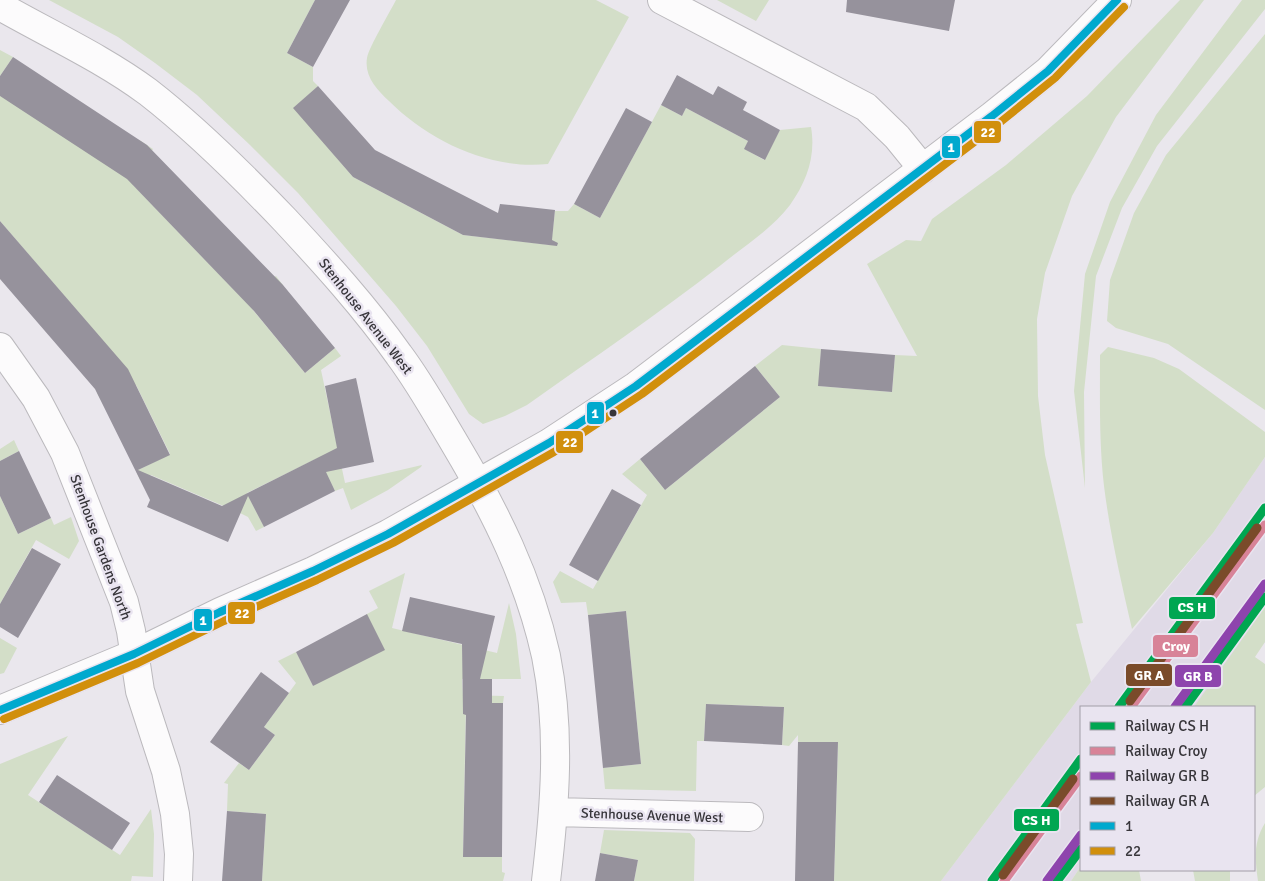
<svg xmlns="http://www.w3.org/2000/svg" width="1265" height="881" viewBox="0 0 1265 881" font-family="Signika,sans-serif">
  <style>
    .built { fill: #e0dae7 }
    .green { fill: #d3dec8 }
    .building { fill: #96929c }
    .lines { fill: none; stroke-linecap: round; stroke-linejoin: round }
    .street-casing { stroke: #bbb9bd; stroke-width: 30 }
    .secondary-casing { stroke: #bbb9bd; stroke-width: 30 }
    .street { stroke: #fcfbfc; stroke-width: 28 }
    .secondary { stroke: #fcfbfc; stroke-width: 28 }
    .bus-1-casing { stroke: #e9e4f0; stroke-width: 11 }
    .bus-2-casing { stroke: #e9e4f0; stroke-width: 11 }
    .bus-1 { stroke: #00a9ce; stroke-width: 8 }
    .bus-2 { stroke: #d18f0c; stroke-width: 8 }
    .rail-1-casing { stroke: #e9e4f0; stroke-width: 12 }
    .rail-2-casing { stroke: #e9e4f0; stroke-width: 12 }
    .rail-3-casing { stroke: #e9e4f0; stroke-width: 12 }
    .rail-4-casing { stroke: #e9e4f0; stroke-width: 12 }
    .rail-1 { stroke: #00a651; stroke-width: 9 }
    .rail-2 { stroke: #d88398; stroke-width: 9 }
    .rail-3 { stroke: #8e44ad; stroke-width: 9 }
    .rail-4 { stroke: #7a4b2a; stroke-width: 9 }
    .bus-dot { fill: #37353a; stroke: #e9e4f0; stroke-width: 2 }
    .labels { text-anchor: middle; stroke-width: 5; stroke-linejoin: round; paint-order: stroke }
    .street-label { font-size: 14px; fill: #37353a; stroke: #e9e4f0 }
    .line-badge { stroke: #e9e4f0; stroke-width: 2 }
    .badge-label { font-size: 14px; text-anchor: middle; font-weight: bold; fill: #fff }
  </style>
  <rect width="100%" height="100%" fill="#eae7ed"/>
  <path class="built" d="M1265,457v185l-54,65h-130v159l-10,15h-130l150,-199 122,-149z"/>
  <path class="green" d="M49,0h266l-28,53 26,14v14l5,5 -24,22 59,69 110,58 88,10 4,-34h13l6,-7 26,14 61,-113 21,11 4,-8 62,33 -3,8 19,11 16,-30 31,-3c5,29 -4,54 -21,78 -18,24 -46,41 -69,60 -63,49 -129,94 -194,140l-22,11 -22,8 -14,-10 -42,-68 -31,-40 -98,-113 -48,-48 -53,-50 -42,-32 -37,-26z
    M396,0h200l33,17 -81,147c-58,6 -119,-23 -159,-63 -12,-11 -25,-25 -22,-43 2,-11 23,-46 29,-58z
    M717,0h52l-13,21z
    M1180,0h24l-88,117 -44,79 -27,77 -8,46 1,77 7,59 38,168 -7,1 15,58 -150,199h-107l4,-138 -40,-1v-7l-9,11 -7,-1 2,-38 -78,-3 -2,37h-7l-1,50 -91,-2 -2,-21 38,-4 -15,-153 -38,4 -2,-13 -25,1 -8,-21 7,-11 33,18 54,-94 -25,-21 18,-15 25,31 115,-93 -25,-31 27,-21 39,4 -2,37 73,6 3,-37 22,1 -50,-92 39,-24 15,1 11,-22 74,-54 81,-69z
    M1242,0h23v9l-108,137 -35,62 -26,68 -12,116 1,96 -11,-97 11,-117 25,-72 46,-87z
    M1265,34v376l-97,-66 -52,-16 -9,-7 3,-41 24,-67 32,-58z
    M0,50l13,7 -13,19z
    M0,96l141,45 12,8 -20,36 107,111 36,-20 7,9 -30,25 52,63 30,-25 6,8 -20,14 24,113 77,-18 -1,2 -33,23 -37,20 -8,-22 -8,3 -17,-33 -71,35 17,34 -8,4 -8,-14 -8,-4 -89,-38 -11,5 -4,-9 34,-17 -34,-69 -34,17 -5,-9 24,-31 -121,-141z
    M1108,347l46,11 25,11 86,63v25l-52,76 -81,96c-11,-48 -22,-95 -28,-143 -5,-44 -4,-87 -4,-131z
    M14,440l5,11 -19,10v-12z
    M0,496l18,38 33,-16 3,7 17,-8 8,24 -10,18 -33,-19 -36,64z
    M405,573l-13,55 105,25 12,-50 7,31 5,45h-59l1,16 41,1 -1,7h-37l-3,153 39,1v15l3,1 -2,8h-241l4,-67 -39,-3 1,-27 -4,-1 15,-20 10,7 26,-35 -11,-8 32,-44 -18,-22 18,-9 17,34 54,-72 11,-6 -9,-17z
    M1265,607v35l-10,15 10,7v123l-11,9v-89h-60z
    M0,638l17,10 -13,25 -4,1z
    M68,736l-40,59 92,60 31,-46 3,25 -1,43 -21,-1 -1,5h-131v-117z
    M1265,823v58h-7c-3,-22 -5,-38 7,-58z
    M604,830l86,3 5,6 -1,42h-60l4,-21 -38,-7z
    M1081,866v4h58l2,11h-70z
    M1193,870h37v11h-35z"/>
  <path class="building" d="M315,0h35l-37,67 -26,-14z
    M847,0h108l-6,31 -103,-19z
    M13,57l134,88 136,140 52,63 -30,25 -51,-62 -127,-132 -127,-83v-20z
    M677,75l36,20 5,-9 29,16 -4,8 37,20 -15,30 -21,-11 4,-8 -62,-33 -4,8 -21,-11z
    M318,86l57,64 123,63 2,-9 55,6 -3,30 6,3 -1,3 -94,-11 -110,-58 -60,-69z
    M626,108l26,14 -52,96 -26,-14z
    M0,221l128,148 42,86 -32,15 84,36 115,-58 -12,-62 31,-8 18,84 -48,10 9,19 -71,36 -16,-31 -20,46 -81,-35 3,-7 -55,-111 -95,-110z
    M821,349l74,6 -3,37 -74,-6z
    M755,366l25,31 -115,93 -25,-31z
    M19,451l32,67 -33,16 -18,-38v-35z
    M612,489l29,16 -43,76 -29,-16z
    M32,548l29,16 -43,74 -18,-11v-23z
    M410,597l85,19 -15,63h12v24h11l-1,154h-39l3,-142 -3,-1 -1,-70 -60,-13z
    M626,611l15,153 -38,4 -15,-153z
    M367,614l18,36 -72,36 -17,-34z
    M261,672l28,21 -25,34 11,8 -26,35 -39,-28z
    M706,704l78,3 -2,38 -78,-4z
    M798,742h40l-4,139h-39z
    M57,775l73,48 -18,27 -73,-48z
    M227,811l39,3 -4,67h-40z
    M600,853l38,7 -4,21h-39z"/>
  <g class="lines">
    <g class="street-casing">
      <path id="street" d="M662,0l204,107 31,30 26,32
        M0,6c49,28 102,52 148,86 49,38 94,83 137,128 40,43 80,87 114,135 21,28 38,59 56,89 40,67 74,135 91,212 15,75 9,150 0,225
        M0,347l36,51 29,55 59,149 7,29 9,60 26,80 9,43 4,40 -1,27
        M554,812l195,5"/>
    </g>
    <g class="secondary-casing">
      <path id="secondary" d="M0,710l134,-56 86,-42 93,-41 75,-37 161,-91 87,-57 356,-270 56,-45 69,-71"/>
    </g>
    <use href="#street" class="street"/>
    <use href="#secondary" class="secondary"/>
    <g class="bus-1-casing">
      <path id="bus-1" d="M0,710l134,-56 86,-42 93,-41 75,-37 161,-91 87,-57 356,-270 56,-45 69,-71"/>
    </g>
    <g class="bus-2-casing">
      <path id="bus-2" d="M4,719l134,-56 86,-42 93,-41 76,-37 161,-91 88,-58 356,-270 57,-46 69,-71"/>
    </g>
    <use href="#bus-1" class="bus-1"/>
    <use href="#bus-2" class="bus-2"/>
    <g class="rail-1-casing">
      <path id="rail-1" d="M1119,707l146,-199
        M1185,707l80,-110
        M992,881l89,-122
        M1057,881l24,-32"/>
    </g>
    <g class="rail-2-casing">
      <path id="rail-2" d="M1131,707l134,-182
        M1004,881l77,-105"/>
    </g>
    <g class="rail-3-casing">
      <path id="rail-3" d="M1175,707l90,-123
        M1047,881l34,-46"/>
    </g>
    <g class="rail-4-casing">
      <path id="rail-4" d="M1130,701l127,-173
        M1003,875l70,-96"/>
    </g>
    <use href="#rail-1" class="rail-1"/>
    <use href="#rail-2" class="rail-2"/>
    <use href="#rail-3" class="rail-3"/>
    <use href="#rail-4" class="rail-4"/>
  </g>
  <circle class="bus-dot" cx="613" cy="413" r="4.5"/>
  <g class="labels">
    <g class="street-label">
      <text transform="translate(366 316) rotate(52)" y="5">Stenhouse Avenue West</text>
      <text transform="translate(101 547) rotate(70)" y="5">Stenhouse Gardens North</text>
      <text transform="translate(652 815) rotate(2)" y="5">Stenhouse Avenue West</text>
    </g>
  </g>
  <g class="line-badge">
    <rect x="973" y="120" width="29" height="24" rx="5" fill="#d18f0c"/>
    <rect x="941" y="135" width="20" height="24" rx="5" fill="#00a9ce"/>
    <rect x="586" y="401" width="19" height="24" rx="5" fill="#00a9ce"/>
    <rect x="555" y="430" width="29" height="24" rx="5" fill="#d18f0c"/>
    <rect x="1168" y="596" width="48" height="24" rx="5" fill="#00a651"/>
    <rect x="227" y="601" width="29" height="24" rx="5" fill="#d18f0c"/>
    <rect x="193" y="608" width="20" height="24" rx="5" fill="#00a9ce"/>
    <rect x="1152" y="634" width="47" height="24" rx="5" fill="#d88398"/>
    <rect x="1125" y="663" width="48" height="24" rx="5" fill="#7a4b2a"/>
    <rect x="1174" y="664" width="48" height="24" rx="5" fill="#8e44ad"/>
    <rect x="1013" y="808" width="47" height="24" rx="5" fill="#00a651"/>
  </g>
  <g class="badge-label">
    <text x="988" y="137">22</text>
    <text x="951" y="152">1</text>
    <text x="595" y="418">1</text>
    <text x="570" y="447">22</text>
    <text x="1192" y="612">CS H</text>
    <text x="242" y="618">22</text>
    <text x="203" y="625">1</text>
    <text x="1176" y="651">Croy</text>
    <text x="1149" y="680">GR A</text>
    <text x="1198" y="681">GR B</text>
    <text x="1036" y="825">CS H</text>
  </g>
  <rect x="1080" y="706" width="175" height="165" fill="#e9e4f0" stroke="#a29ea7"/>
  <rect x="1090" y="722" width="25" height="8" fill="#00a651" stroke="#a29ea7"/>
  <text x="1125" y="731" font-size="15" fill="#37353a">Railway CS H</text>
  <rect x="1090" y="747" width="25" height="8" fill="#d88398" stroke="#a29ea7"/>
  <text x="1125" y="756" font-size="15" fill="#37353a">Railway Croy</text>
  <rect x="1090" y="772" width="25" height="8" fill="#8e44ad" stroke="#a29ea7"/>
  <text x="1125" y="781" font-size="15" fill="#37353a">Railway GR B</text>
  <rect x="1090" y="797" width="25" height="8" fill="#7a4b2a" stroke="#a29ea7"/>
  <text x="1125" y="806" font-size="15" fill="#37353a">Railway GR A</text>
  <rect x="1090" y="822" width="25" height="8" fill="#00a9ce" stroke="#a29ea7"/>
  <text x="1125" y="831" font-size="15" fill="#37353a">1</text>
  <rect x="1090" y="847" width="25" height="8" fill="#d18f0c" stroke="#a29ea7"/>
  <text x="1125" y="856" font-size="15" fill="#37353a">22</text>
</svg>
